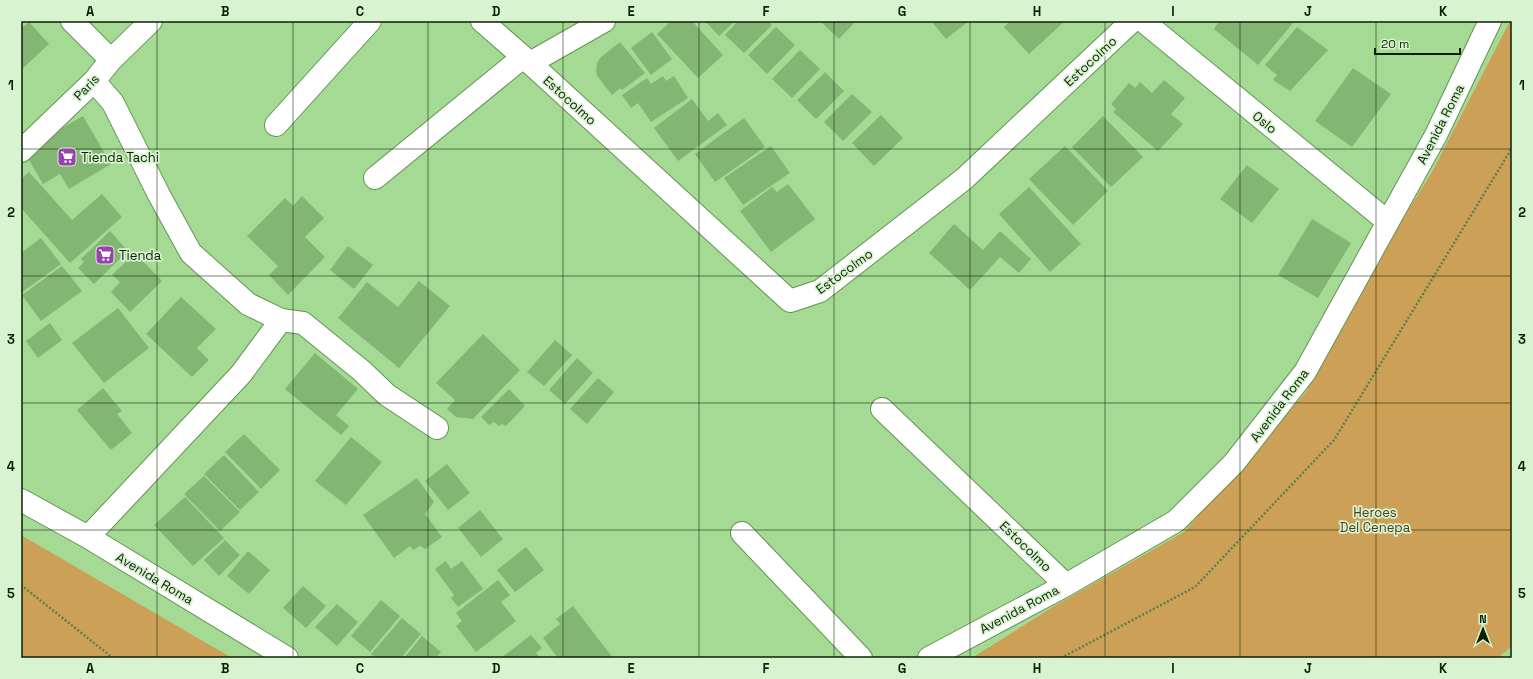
<svg xmlns="http://www.w3.org/2000/svg" width="1533" height="679" viewBox="0 0 1533 679" font-family="'Space Grotesk',sans-serif">
  <style>
    .green { fill: #cda057 }
    .building { fill: #83b573 }
    .lines { fill: none; stroke-linecap: round; stroke-linejoin: round }
    .minor-casing { stroke: #639553; stroke-width: 24 }
    .path { stroke: #5b804f; stroke-width: 2.5; stroke-dasharray: 2 2; stroke-linecap: butt }
    .minor { stroke: #fff; stroke-width: 22 }
    .grid { fill: none; stroke: #0c2005; stroke-width: 1; stroke-opacity: 0.55 }
    .labels { text-anchor: middle; stroke-width: 3.5; stroke-linejoin: round; paint-order: stroke }
    .street-label { font-size: 13px; fill: #0c2005; stroke: #d8f3d0 }
    .poi-label { font-size: 13px; fill: #0c2005; stroke: #d8f3d0; text-anchor: start }
    .park-label { font-size: 13px; fill: #4f3c1c; stroke: #d8f3d0 }
    .neatline { fill: none; stroke: #0c2005; stroke-width: 1.5 }
    .grid-label { font-size: 13px; text-anchor: middle; font-weight: bold; fill: #0c2005 }
  </style>
  <rect width="100%" height="100%" fill="#a5da95"/>
  <path class="green" d="M1510,21h2v625l-14,12h-526l84,-53 128,-73 122,-140 91,-164 35,-56z
    M21,535l211,123h-211z"/>
  <path class="building" d="M671,21h21l31,34 -25,23 -41,-44z
    M705,21h30l-16,15z
    M738,21h30l4,4 -28,28 -19,-18z
    M820,21h34l1,1 -16,17z
    M931,21h38l-23,18z
    M1010,21h55l-36,33 -25,-27z
    M1219,21h71l3,2 -35,42 -44,-36z
    M29,22l20,22 -28,26v-41z
    M776,27l19,18 -28,29 -19,-19z
    M1297,27l31,23 -38,41 -17,-11 4,-5 -12,-10z
    M652,32l20,27 -21,16 -20,-27z
    M620,42l25,31 -23,17 -2,-2 -8,7 -14,-18 -2,-5 1,-9 4,-6z
    M800,50l20,19 -28,29 -20,-19z
    M1353,68l38,26 -39,53 -37,-26z
    M825,72l19,19 -28,28 -19,-19z
    M663,76l3,5 8,-5 14,22 -37,24 -13,-19 -7,5 -9,-13 25,-17 4,6z
    M1164,80l21,18 -14,16 12,10 -25,27 -45,-39 3,-3 -5,-5 18,-21 6,5 5,-6 12,11z
    M852,94l20,18 -29,29 -19,-19z
    M692,99l16,22 10,-8 9,12 -49,36 -24,-33z
    M881,115l22,23 -29,28 -22,-23z
    M83,116l28,48 -42,25 -9,-15 -17,10 -20,-34z
    M1103,116l40,41 -32,30 -39,-40z
    M744,118l21,29 -50,35 -20,-28z
    M771,146l19,27 -47,32 -19,-27z
    M1065,146l43,45 -35,34 -44,-46z
    M1247,165l32,24 -27,34 -32,-24z
    M29,172l43,48 30,-26 20,23 -52,46 -49,-55v-29z
    M788,184l27,35 -44,33 -31,-41 32,-24 5,5z
    M1029,187l52,57 -31,28 -51,-58z
    M302,196l22,22 -19,19 20,20 -37,38 -19,-20 9,-9 -31,-30 38,-38 8,8z
    M1312,219l39,24 -33,55 -40,-23z
    M954,224l29,26 17,-19 31,28 -12,14 -19,-16 -30,33 -41,-37z
    M110,231l18,20 -34,33 -16,-16 6,-6 -3,-3z
    M41,238l20,26 -40,29v-40z
    M348,246l25,19 -19,24 -24,-19z
    M135,253l27,28 -32,31 -19,-20 9,-10 -8,-7z
    M62,266l20,25 -41,30 -19,-26z
    M419,281l31,25 -51,62 -61,-50 29,-36 31,25z
    M181,297l35,32 -19,19 12,12 -17,17 -46,-43z
    M118,308l31,40 -45,35 -32,-40z
    M50,323l12,17 -24,18 -12,-17z
    M483,334l37,36 -47,49 -17,-2 -9,-8 8,-9 -19,-17z
    M555,340l17,15 -28,31 -17,-14z
    M315,353l43,36 -22,26 13,11 -8,9 -56,-46z
    M577,358l16,15 -28,31 -16,-14z
    M598,378l16,14 -27,32 -17,-15z
    M103,388l19,23 -5,3 15,19 -21,17 -34,-40z
    M509,389l16,17 -19,20 -4,-2 -3,2 -5,-4 -5,3 -8,-8z
    M244,434l36,36 -19,19 -36,-37z
    M351,437l31,25 -36,43 -31,-24z
    M224,455l35,37 -19,18 -36,-36z
    M447,464l23,29 -22,17 -23,-29z
    M204,476l36,36 -20,19 -36,-37z
    M417,478l17,24 -9,12 17,23 -17,12 -5,-3 -7,4 -3,-4 -16,12 -31,-43z
    M185,497l39,41 -31,28 -39,-41z
    M480,510l23,29 -22,18 -23,-29z
    M225,540l15,15 -21,21 -15,-16z
    M526,547l18,23 -29,22 -18,-22z
    M248,551l22,19 -21,24 -22,-18z
    M446,561l5,8 11,-8 21,28 -25,18 -7,-9 3,-3 -19,-26z
    M498,580l12,15 -9,7 15,19 -40,31 -20,-26 6,-5 -6,-8z
    M303,586l23,20 -20,22 -23,-20z
    M381,600l19,16 -30,36 -19,-16z
    M337,604l21,18 -21,24 -22,-19z
    M573,606l40,52h-55l-15,-20 17,-14 -4,-5z
    M402,618l19,16 -20,24h-25l-5,-4z
    M531,635l11,13 -6,5 4,5h-39z
    M422,636l19,16 -5,6h-32z"/>
  <g class="lines">
    <g class="minor-casing">
      <path id="minor" d="M72,21l39,39
        M482,21l48,42 260,238 30,-10 144,-112 168,-158
        M1143,21l245,201
        M530,63l74,-42
        M94,81l19,22 46,92 32,58 57,51 33,16 22,3 59,48 25,24 50,33
        M276,125l94,-104
        M21,151l73,-70 17,-21 40,-39
        M375,178l148,-121
        M882,409l184,176
        M21,500l67,37 199,121
        M742,533l119,125
        M88,537l153,-163 40,-54
        M929,658l137,-73 110,-64 58,-58 71,-91 131,-237 54,-114"/>
    </g>
    <path class="path" d="M21,585l92,73
      M1061,658l134,-71 139,-147 178,-292"/>
    <use href="#minor" class="minor"/>
  </g>
  <path class="grid" d="M157,21v637M293,21v637M428,21v637M563,21v637M699,21v637M834,21v637M970,21v637M1105,21v637M1240,21v637M1376,21v637M21,149h1491M21,276h1491M21,403h1491M21,530h1491"/>
  <defs>
    <g id="supermarket-square" transform="scale(1)"><rect x="-9" y="-9" width="18" height="18" rx="4" fill="#9842b0" stroke="#d8f3d0"/><path d="M-6-5.5h2.5l.6 2H6L4.5 2H-2.5L-4.4-4H-6ZM-1.5 3.2a1.3 1.3 0 1 0 .1 0ZM3 3.2a1.3 1.3 0 1 0 .1 0Z" fill="#fff"/></g>
  </defs>
  <g fill-rule="evenodd">
    <use href="#supermarket-square" x="67" y="157"/>
    <use href="#supermarket-square" x="105" y="255"/>
  </g>
  <g class="labels">
    <g class="street-label">
      <text transform="translate(1090 61) rotate(-43)" y="5">Estocolmo</text>
      <text transform="translate(86 87) rotate(-46)" y="5">Paris</text>
      <text transform="translate(570 100) rotate(42)" y="5">Estocolmo</text>
      <text transform="translate(1265 122) rotate(39)" y="5">Oslo</text>
      <text transform="translate(1440 124) rotate(-63)" y="5">Avenida Roma</text>
      <text transform="translate(844 271) rotate(-36)" y="5">Estocolmo</text>
      <text transform="translate(1279 405) rotate(-53)" y="5">Avenida Roma</text>
      <text transform="translate(1026 546) rotate(44)" y="5">Estocolmo</text>
      <text transform="translate(155 578) rotate(31)" y="5">Avenida Roma</text>
      <text transform="translate(1019 609) rotate(-28)" y="5">Avenida Roma</text>
    </g>
    <g class="poi-label">
      <text x="81" y="162">Tienda Tachi</text>
      <text x="119" y="260">Tienda</text>
    </g>
    <g class="park-label">
      <text x="1375" y="517">Heroes<tspan x="1375" dy="15">Del Cenepa</tspan></text>
    </g>
  </g>
  <rect width="1533" height="679" fill="none" stroke="#d8f3d0" stroke-width="44"/>
  <g transform="translate(1483 629)" stroke="#d8f3d0" stroke-width="3" paint-order="stroke">
  <path d="M0-3L7 15L0 10L-7 15Z" fill="#0c2005"/>
  <text y="-6" font-size="11" font-weight="bold" text-anchor="middle" fill="#0c2005">N</text>
  </g>
  <path d="M1375 48v6h85v-6" fill="none" stroke="#0c2005" stroke-width="2"/>
  <text x="1381" y="48" font-size="12" fill="#0c2005" stroke="#d8f3d0" stroke-width="3" paint-order="stroke">20 m</text>
  <rect x="22" y="22" width="1489" height="635" class="neatline"/>
  <g class="grid-label">
    <text x="90" y="16">A</text>
    <text x="225" y="16">B</text>
    <text x="360" y="16">C</text>
    <text x="496" y="16">D</text>
    <text x="631" y="16">E</text>
    <text x="766" y="16">F</text>
    <text x="902" y="16">G</text>
    <text x="1037" y="16">H</text>
    <text x="1173" y="16">I</text>
    <text x="1308" y="16">J</text>
    <text x="1443" y="16">K</text>
    <text x="11" y="90">1</text>
    <text x="1522" y="90">1</text>
    <text x="11" y="217">2</text>
    <text x="1522" y="217">2</text>
    <text x="11" y="344">3</text>
    <text x="1522" y="344">3</text>
    <text x="11" y="471">4</text>
    <text x="1522" y="471">4</text>
    <text x="11" y="598">5</text>
    <text x="1522" y="598">5</text>
    <text x="90" y="673">A</text>
    <text x="225" y="673">B</text>
    <text x="360" y="673">C</text>
    <text x="496" y="673">D</text>
    <text x="631" y="673">E</text>
    <text x="766" y="673">F</text>
    <text x="902" y="673">G</text>
    <text x="1037" y="673">H</text>
    <text x="1173" y="673">I</text>
    <text x="1308" y="673">J</text>
    <text x="1443" y="673">K</text>
  </g>
</svg>
